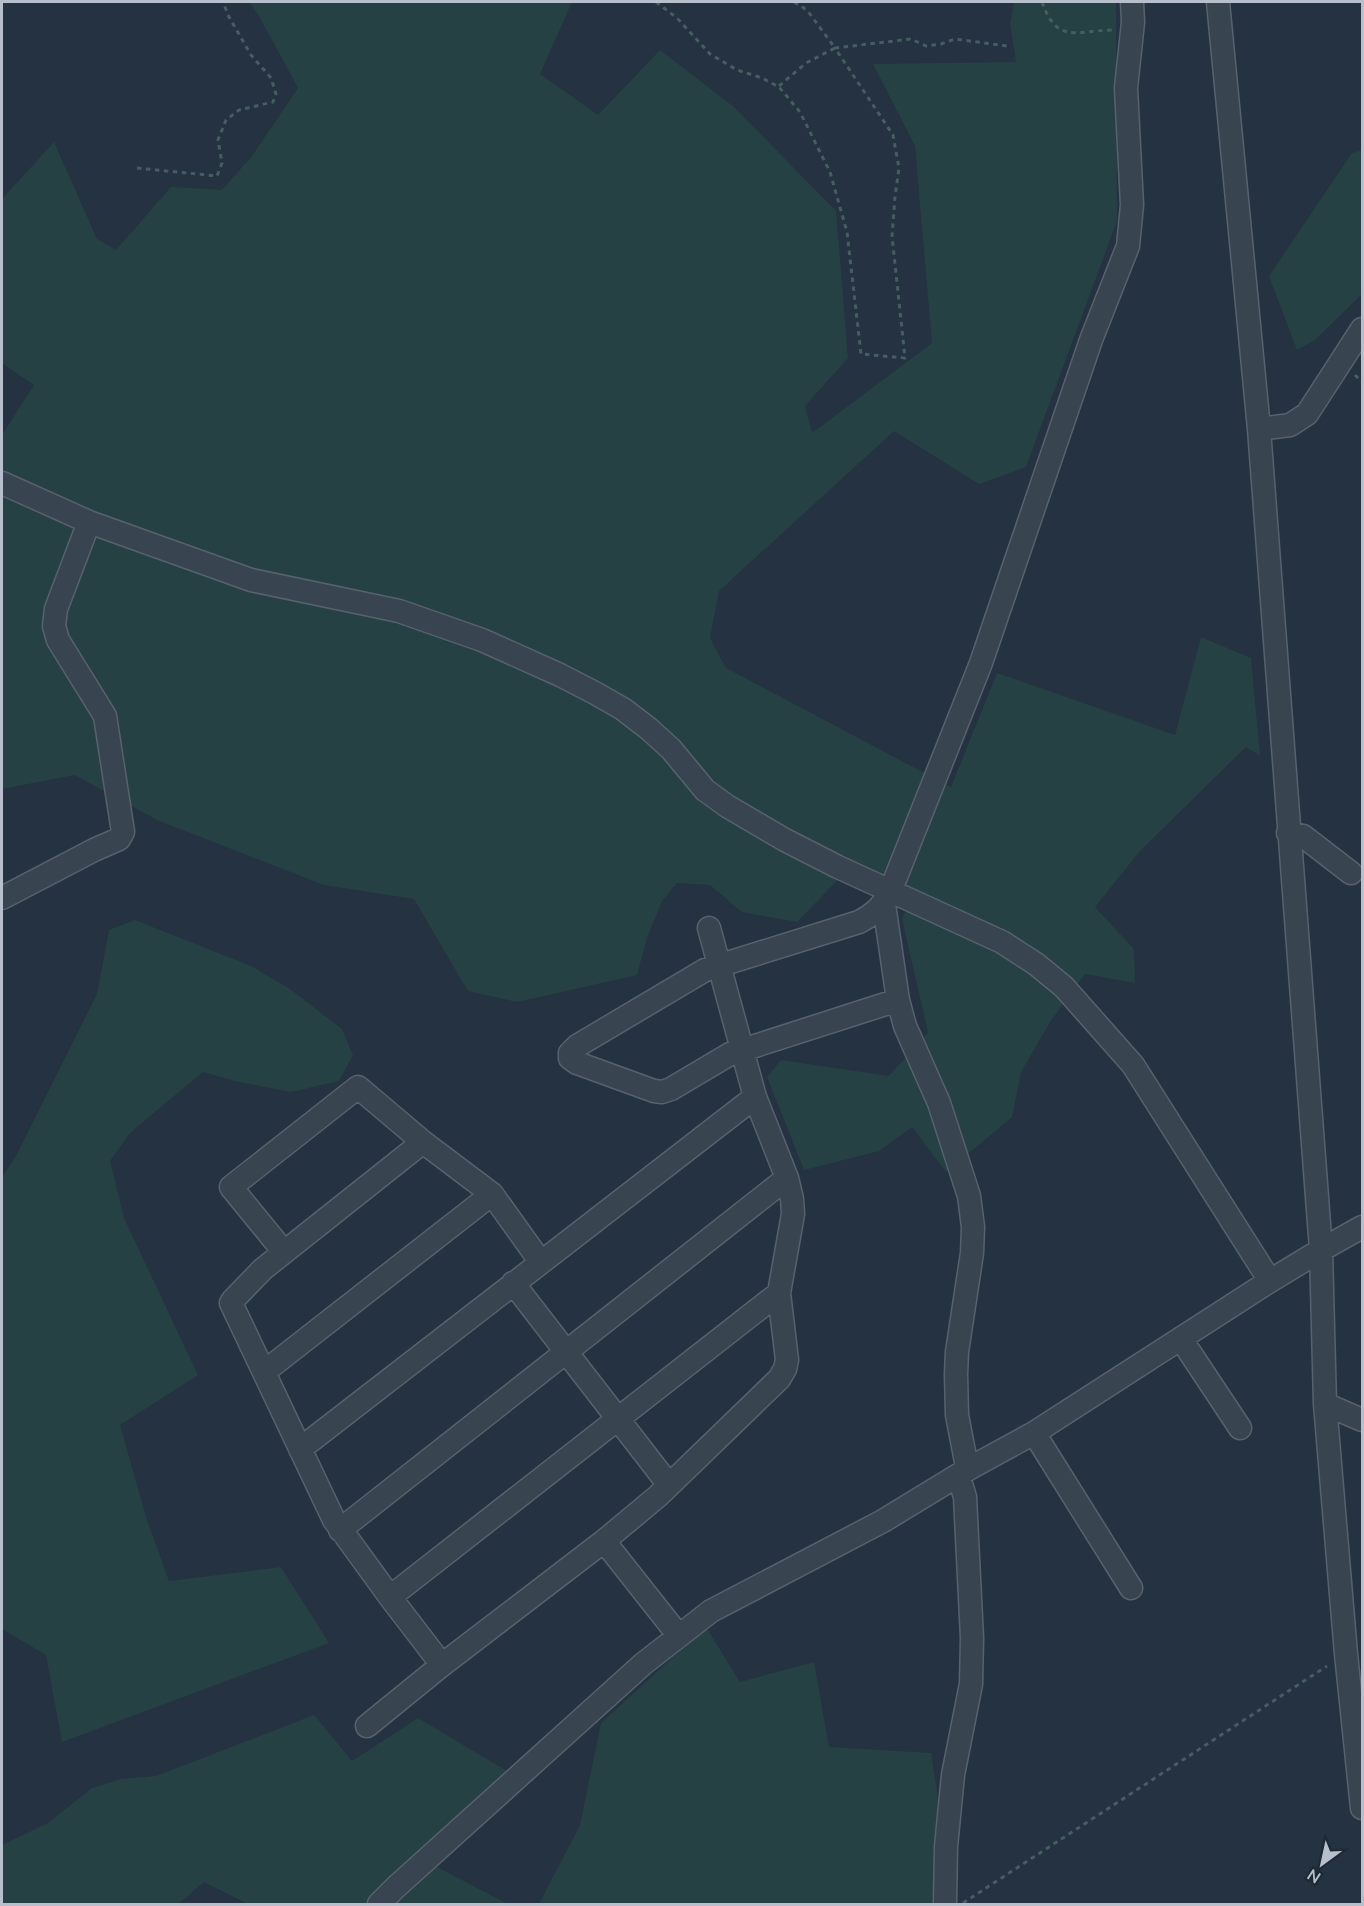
<svg xmlns="http://www.w3.org/2000/svg" width="1364" height="1906" viewBox="0 0 1364 1906" font-family="'Nunito Sans',sans-serif">
  <style>
    .green { fill: #264143 }
    .lines { fill: none; stroke-linecap: round; stroke-linejoin: round }
    .minor-casing { stroke: #57626e; stroke-width: 25 }
    .path { stroke: #455e5f; stroke-width: 3; stroke-dasharray: 4.5 4.5; stroke-linecap: butt }
    .minor { stroke: #394451; stroke-width: 22 }
  </style>
  <rect width="100%" height="100%" fill="#243242"/>
  <path class="green" d="M249,2h323l-32,72 58,41 62,-65 74,57 102,104 12,147 -43,48 7,27 120,-90 -17,-197 -42,-82 143,-2 -6,-39 4,-21h102l1,219 -91,246 -47,17 -85,-53 -175,160 -9,47 16,30 225,119 46,-114 178,62 26,-98 50,21 9,98 -14,-9 -106,104 -45,56 39,42 1,34 -50,-9 -35,48 -29,50 -9,45 -66,55 -34,-45 -33,24 -75,19 -37,-93 14,-17 108,16 39,-44 -26,-113 14,-29 -62,-27 -57,59 -55,-10 -32,-27 -33,-2 -15,18 -15,37 -10,37 -120,27 -49,-11 -54,-92 -90,-14 -167,-65 -82,-45 -73,14v-354l32,-50 -32,-22v-164l52,-57 43,97 19,11 55,-63 51,3 30,-34 46,-68 -39,-72z
    M1362,150v144l-47,46 -18,10 -28,-74 83,-123z
    M135,920l116,46 39,23 52,40 11,26 -14,26 -48,11 -56,-11 -32,-9 -73,61 -20,28 14,57 74,157 -78,50 27,95 22,61 112,-14 48,76 -267,99 -16,-87 -44,-26v-452l14,-21 81,-162 12,-64z
    M706,1627l34,55 74,-20 15,85 102,6 7,46 -1,105h-398l41,-79 21,-102z
    M314,1715l38,46 66,-43 89,53 -93,84 94,49h-260l-44,-22 -26,22h-176v-59l46,-22 44,-35 29,-9 35,-3z"/>
  <g class="lines">
    <g class="minor-casing">
      <path id="minor" d="M1218,2l41,427 62,821 4,154 21,250 16,154
        M1259,429l31,-4 17,-11 55,-85
        M2,483l87,39 162,58 148,31 83,29 78,35 35,18 28,16 26,20 22,20 34,41 22,16 58,34 53,27 164,75 34,22 28,23 69,78 137,216
        M1288,833l15,3 48,37
        M2,898l92,-48 25,-11 4,-7 -18,-116 -47,-76 -4,-14 2,-17 33,-87
        M884,904l14,96 7,26 34,77 30,93 4,31 -1,26 -15,99 -1,22 1,41 9,47 4,6
        M898,1000l-168,54 -59,35 -9,3 -8,-1 -77,-28 -7,-5v-5l7,-7 128,-76 154,-48c15,-8 23,-15 31,-30l91,-229 110,-323 37,-94 4,-41 -6,-117 7,-66 -1,-20
        M423,1142l-160,127 -30,31 -2,3 103,217 56,77 52,68
        M284,1252l-53,-65 127,-100 65,55 69,52 48,67
        M513,1283l156,202
        M1181,1339l59,89
        M264,1372l228,-178
        M1325,1404l37,16
        M1034,1433l97,155
        M300,1449l455,-352
        M340,1530l447,-352
        M604,1541l75,95
        M390,1597l389,-304
        M367,1726l75,-61 162,-124 54,-45 121,-117 6,-10 2,-9 -8,-67 14,-79 -1,-15 -5,-21 -32,-81 -46,-169
        M379,1904l17,-17 247,-223 68,-53 172,-90 87,-53 64,-35 236,-152 51,-31 41,-23
        M945,1904l1,-57 7,-72 18,-91 1,-46 -7,-141 -3,-10 -5,-10"/>
    </g>
    <path class="path" d="M656,2l21,16 33,36 27,16 25,8 17,9 21,25 30,60 17,60 14,122 44,4 -13,-122 3,-39 4,-29 -6,-33 -58,-87 76,-9 15,7 15,-2 14,-5 52,7
      M1042,2c15,42 33,29 70,28
      M779,86l27,-23 29,-15 -28,-38 -13,-8
      M137,168l80,8 5,-13 -4,-23 8,-20 13,-10 34,-8 3,-8 -5,-16 -20,-23 -22,-38 -6,-15
      M1355,375l7,7
      M963,1903l364,-237"/>
    <use href="#minor" class="minor"/>
  </g>
  <rect width="1364" height="1906" fill="none" stroke="#b6bfcb" stroke-width="6"/>
  <g transform="translate(1322 1864) rotate(213)" stroke="#1e2936" stroke-width="4.5" paint-order="stroke">
  <path d="M0-4.5L10 22L0 15L-10 22Z" fill="#b6bfcb"/>
  <text y="-9" font-size="16" font-weight="bold" text-anchor="middle" fill="#b6bfcb">N</text>
  </g>
</svg>
